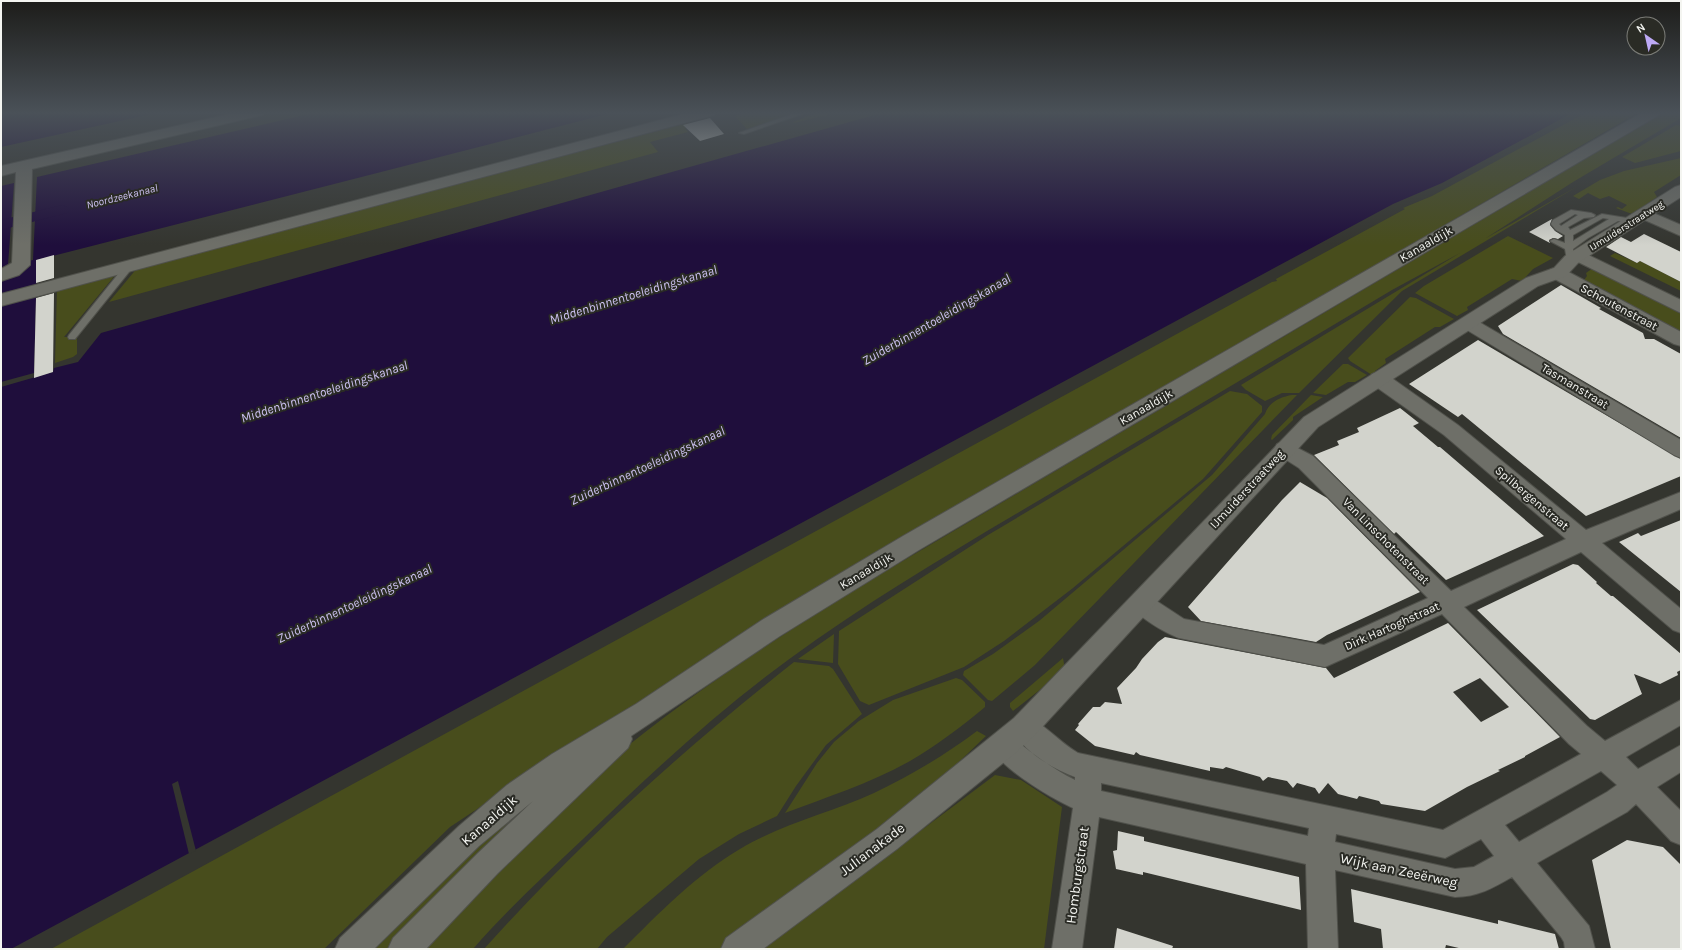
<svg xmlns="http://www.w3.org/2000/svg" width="1682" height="950" viewBox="0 0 1682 950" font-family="Karla,sans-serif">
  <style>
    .green { fill: #484d1c }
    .water { fill: #1f0e3c }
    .pier { fill: #34352f }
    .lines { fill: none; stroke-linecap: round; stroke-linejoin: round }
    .canal { fill: #1f0e3c; fill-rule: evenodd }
    .building { fill: #d2d3cc; fill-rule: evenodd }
    .service-casing { stroke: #50514b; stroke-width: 2 }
    .minor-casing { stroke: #50514b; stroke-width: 2 }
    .tertiary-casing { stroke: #50514b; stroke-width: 2 }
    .secondary-casing { stroke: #50514b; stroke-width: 2 }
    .service { fill: #6e6f68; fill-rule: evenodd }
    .minor { fill: #6e6f68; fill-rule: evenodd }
    .tertiary { fill: #6e6f68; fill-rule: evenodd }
    .secondary { fill: #6e6f68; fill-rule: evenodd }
    .labels { text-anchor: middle; stroke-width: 4; stroke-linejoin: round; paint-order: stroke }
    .far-street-label { font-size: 10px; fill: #f4f5f1; stroke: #2a2b25 }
    .far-water-label { font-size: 11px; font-style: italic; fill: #cdc2f2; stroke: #2a2b25 }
    .street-label { font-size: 12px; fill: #f4f5f1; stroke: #2a2b25 }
    .water-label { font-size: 13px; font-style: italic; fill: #cdc2f2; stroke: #2a2b25 }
    .near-street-label { font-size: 14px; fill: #f4f5f1; stroke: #2a2b25 }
  </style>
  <rect width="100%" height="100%" fill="#34352f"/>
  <path class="green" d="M748,112h52l-53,17 -12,-13z
    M819,112h21l-46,11 -1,-1z
    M1587,112h52l-893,519 -296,196 -126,122h-273l1221,-667 5,-1 -1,-2 129,-70 -2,-1 29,-12z
    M1665,112h16v6l-108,64 -87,56 92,-52 -176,105 -103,102h-17l-17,8 -19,-11 -5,-5 219,-132 -68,37c-115,69 -229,136 -344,205 -88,52 -177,104 -260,165 -73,53 -141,117 -206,180 -37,35 -75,70 -109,109h-58c52,-52 103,-106 157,-155 88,-81 189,-146 290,-209z
    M688,123l3,3 -6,2 3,4 -38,10 8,10 -549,150 29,-35z
    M1676,125l5,1v25l-46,12 -13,-6z
    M1681,158v17l-27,17 3,5 -25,17 -16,-6 2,-1 4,2 5,-4 -18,-9 -9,3 -12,-6 -9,6 -6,-3 27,-16 24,-9z
    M1508,236l45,22 -20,11 -11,12 -10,-2 -45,28 1,3 -11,6 -42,-23 9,-7z
    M1615,253l22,10 3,-2 41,21v9l-71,-35z
    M1593,268l88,46v18l-97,-52 3,-4 -1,-3z
    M117,273l-53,64h13v17l-4,3 -18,6 2,-75z
    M1410,297l6,1 38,21 -14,8h-5l-50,32 1,4 -11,8 1,1 -4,3 -22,-14 -2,-3z
    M1343,364h5l19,11 -12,7h-7l-22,13 -13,-2z
    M1230,391l17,3 15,12v6l-59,67 -130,109 -69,53 -40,26 -95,38 -9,-4 -22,-37 1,-33 149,-96z
    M1292,395h5l-262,270 -43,36 -4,-1 -25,-25 1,-4 29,-17 46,-33 173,-146 53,-61c4,-12 15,-17 27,-19z
    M1311,395l12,2 -30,20v3l-21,20 -1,-1 1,-4z
    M834,634l-1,29 -35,-4z
    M1063,658l2,12 -52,41 -3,-4v-4z
    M794,662l35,4 4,3 29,45 -36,31 -30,41 -19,30 -38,18 -40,25 -92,78 -10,12h-113c94,-105 200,-200 310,-287z
    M956,678l6,2 23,22v5c-24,20 -48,38 -75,54 -39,22 -83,36 -125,52l32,-50 17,-21 25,-21 34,-21z
    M977,731l9,5 -47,45 -38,32 -181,136h-97c36,-36 73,-74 117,-100 41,-25 90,-36 134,-56 36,-17 71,-38 103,-62z
    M995,775l26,5 41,27 -18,142h-281z
    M540,795l-147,154h-28l95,-92z"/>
  <path class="water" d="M1,112h160l-160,35z
    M317,112h298l-578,148 -3,113 -33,9v-196l13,-3 -6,82 25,-5 4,-83z
    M885,112h689l-132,71 -49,21 -1382,745h-10v-562l52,-15 1,-4 24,-6 23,-29z"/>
  <path class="pier" d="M178,781l18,70 -7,3 -17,-70z"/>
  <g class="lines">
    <path class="canal" d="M62,205l5,2 3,3 -3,3 -66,17v-10z"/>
  </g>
  <path class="building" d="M710,118l14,16 -24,7 -17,-16z
    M1552,219l-2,6 5,6 8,5 -5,3 -5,-1 -4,2 1,3 -21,-11z
    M1644,234l37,18v30l-41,-21 -3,2 -31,-16 15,-10 10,5z
    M54,255v23l-18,5v-23z
    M1561,285l40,23 -2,1 44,24 2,6h9l27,15v84l-178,-104 -5,-8z
    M54,293l-1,79 -19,6 2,-80z
    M1478,340l203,119v17l-95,40 -124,-102 -4,3 -49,-33z
    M1400,408l19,15 -6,3 25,21h2l104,89 -98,44 -50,-48 -2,2 -80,-79 25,-10 -2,-4 22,-9 -2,-4z
    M1300,482l27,16 93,94 -93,43 -11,7 -115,-21 -13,-14 94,-107z
    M1681,520v72l-62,-50 19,-9 3,3z
    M1573,564l5,1 19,17 -1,1 15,13h2l68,58v16l-4,2 1,3 -18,9 -26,-10 8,20 -47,26 -5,-1 -113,-109z
    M1448,623l112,114 -35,19v1l-27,13 2,1 -33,16 -42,24 -44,-7 -2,-3 -20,-5 -2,3 -19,-5 -10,-11 -9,11 -4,-6 -18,-5 -4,5 -6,-7 -19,-4 -5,4 -3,-4 -34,-10 -3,2 -13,-2v4l-70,-16 -4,-3 -2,3 -39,-9 -20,-16 4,-5 -1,-1 15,-17h7l5,-5 17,2 -5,-16 19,-20 6,-9 16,-17 7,-5 161,31 8,10zM1480,678l29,29 -28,15 -28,-30z
    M1118,831l26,6v4l155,36 2,33 -158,-38v3l-27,-6 -3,-18 4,-1z
    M1627,840l36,7 18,18v84h-70l-19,-89z
    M1351,889l147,35v-4l57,14 4,15h-96l-17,-4 -1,4h-62l-2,-20 -27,-7z
    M1117,928l56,18 -1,3h-58z"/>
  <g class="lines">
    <g class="service-casing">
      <path id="service" d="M798,112h10l-64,22 -5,-1z
        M1571,210l20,3 4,2 -1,2 -10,1 -16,9 2,3 32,-16 31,5 4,2 -4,2 -15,-2 -30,17 -15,11 2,11 -4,2 -4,-2 -2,-11 -15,-8 4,-2 11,4v-8l-9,-5 -5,-6 2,-4zM1575,214l3,1 -17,11 -2,-2zM1603,218l6,1 -36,22v-6z
        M130,262l4,3 -1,2 -58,72h-6l-1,-2 1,-2 58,-72z"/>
    </g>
    <g class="minor-casing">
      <path id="minor" d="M1644,209l37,16v11l-43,-19 -2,-3 2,-3z
        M1578,250l103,50v13l-109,-54 -2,-4 2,-4z
        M1557,268l6,1 118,63v14l-7,-2 -123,-67 -3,-4 3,-4z
        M1468,317l6,2 207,121v18l-7,-3 -212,-128 -3,-4 3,-4z
        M1379,372l7,2 72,51 128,105 95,-38v17l-79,34 79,66v24l-8,-3 -92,-78 -117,55 123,119 18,15 76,-41v25l-55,32 12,12 43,-24v27l-24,15 24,24v34l-10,-4 -35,-37 -9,8 -90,51 52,63 6,23h-30l-1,-7 -3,-5 -49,-60c-19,11 -35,20 -57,20l-120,-27 3,79h-30l-2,-85 -207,-47 -17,132h-30l21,-141c-22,-10 -73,-40 -83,-62l4,-9 9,-3c12,4 21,13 32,21 12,9 26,18 40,25v-3c-24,-9 -53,-26 -64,-50l4,-9 9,-3c19,7 35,27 54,38l365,77 138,-76 -12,-10 -127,-130 -117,53 -146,-29c-14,-5 -43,-22 -50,-35l4,-7 8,-3 8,3 35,23 140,26 104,-47 -129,-130 -22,-14 -3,-5 3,-5 7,-3 29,15 138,135 115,-52 -122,-104 -72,-51 -3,-5 3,-5zM1601,771l16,14 -10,7 -88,50 -14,-17zM1101,783l208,45 -1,8 -207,-45zM1336,834l109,24 36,-19 13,17 -20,11 -19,2 -120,-27z"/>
    </g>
    <g class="tertiary-casing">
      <path id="tertiary" d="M238,112h27l-2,3 -5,1 -226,53 -2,96 -11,10 -18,6v-12l11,-6 4,-91 -15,4v-10z
        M691,112h25l-2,3 -713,191v-12z
        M1681,185v12l-103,66 -12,13 -28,10 -220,141 -284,309 -21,19 -116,94 -134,100h-42l5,-11 151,-109 137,-111 290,-301 222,-139 28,-10 11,-12 110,-69z"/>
    </g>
    <g class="secondary-casing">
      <path id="secondary" d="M1643,112h18l-2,3 -740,435 -139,86 -149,100 1,3 -4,9 -130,125 -72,76h-38l5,-11 85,-85 55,-52 -54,45 -105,103h-39l5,-11 119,-112 48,-41 45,-31 84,-50 126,-84 141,-84z"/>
    </g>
    <use href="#service" class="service"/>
    <use href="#minor" class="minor"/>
    <use href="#tertiary" class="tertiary"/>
    <use href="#secondary" class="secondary"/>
  </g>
  <linearGradient id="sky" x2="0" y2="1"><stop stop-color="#1d1d1a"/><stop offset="0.46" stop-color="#4a5158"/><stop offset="1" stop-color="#4a5158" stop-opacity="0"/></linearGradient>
  <rect width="1682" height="245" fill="url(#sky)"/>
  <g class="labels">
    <g class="far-street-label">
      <text transform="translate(1626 225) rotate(-32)" y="4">IJmuiderstraatweg</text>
    </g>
    <g class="far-water-label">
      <text transform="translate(122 196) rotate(-14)" y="4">Noordzeekanaal</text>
    </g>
    <g class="street-label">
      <text transform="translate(1426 244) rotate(-30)" y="4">Kanaaldijk</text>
      <text transform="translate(1619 307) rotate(28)" y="4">Schoutenstraat</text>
      <text transform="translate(1575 386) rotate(31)" y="4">Tasmanstraat</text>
      <text transform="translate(1146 407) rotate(-30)" y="4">Kanaaldijk</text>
      <text transform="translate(1247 489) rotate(-47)" y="4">IJmuiderstraatweg</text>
      <text transform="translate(1532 498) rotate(40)" y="4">Spilbergenstraat</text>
      <text transform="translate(1386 541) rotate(45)" y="4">Van Linschotenstraat</text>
      <text transform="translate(866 571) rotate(-31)" y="4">Kanaaldijk</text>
      <text transform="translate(1392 626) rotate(-24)" y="4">Dirk Hartoghstraat</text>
    </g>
    <g class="water-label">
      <text transform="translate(633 294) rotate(-17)" y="5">Middenbinnentoeleidingskanaal</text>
      <text transform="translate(936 319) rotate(-30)" y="5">Zuiderbinnentoeleidingskanaal</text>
      <text transform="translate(324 391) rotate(-18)" y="5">Middenbinnentoeleidingskanaal</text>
      <text transform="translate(647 465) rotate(-25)" y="5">Zuiderbinnentoeleidingskanaal</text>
      <text transform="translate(354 603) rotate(-25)" y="5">Zuiderbinnentoeleidingskanaal</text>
    </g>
    <g class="near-street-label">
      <text transform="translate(489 820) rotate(-41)" y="5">Kanaaldijk</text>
      <text transform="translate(872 849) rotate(-37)" y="5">Julianakade</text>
      <text transform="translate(1399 870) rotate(12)" y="5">Wijk aan Zeeërweg</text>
      <text transform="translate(1077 875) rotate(-82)" y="5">Homburgstraat</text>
    </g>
  </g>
  <rect width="1682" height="950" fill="none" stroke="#f4f5f1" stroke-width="4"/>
  <g transform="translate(1646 36) rotate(326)"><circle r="19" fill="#2a2b25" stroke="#7b7c77"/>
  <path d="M0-3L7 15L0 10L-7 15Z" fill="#bda9f5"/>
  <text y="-6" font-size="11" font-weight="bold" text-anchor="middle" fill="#f4f5f1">N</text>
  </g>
</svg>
